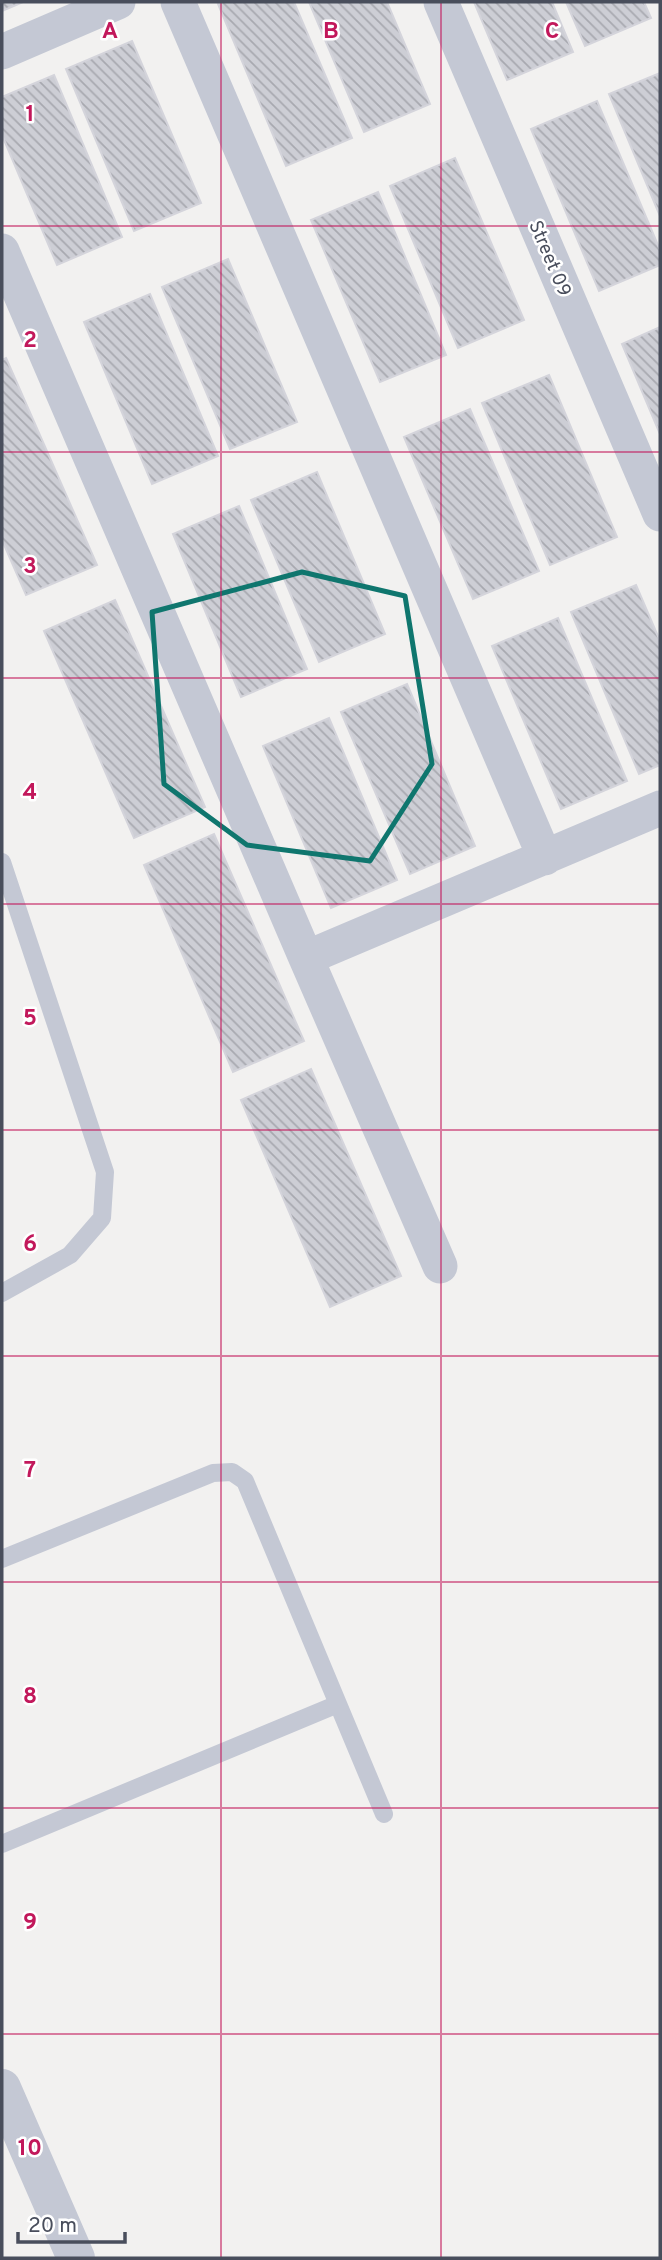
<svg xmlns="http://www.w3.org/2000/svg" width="662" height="2260" viewBox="0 0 662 2260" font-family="Overpass,sans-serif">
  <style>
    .building { fill: url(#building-back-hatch); stroke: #d4d4db; stroke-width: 2 }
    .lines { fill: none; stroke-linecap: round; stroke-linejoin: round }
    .service { stroke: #c4c8d4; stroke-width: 18 }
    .minor { stroke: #c4c8d4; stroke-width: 35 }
    .tertiary { stroke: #c4c8d4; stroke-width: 38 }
    .marked { fill: none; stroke: #0f766e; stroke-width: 5; stroke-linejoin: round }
    .grid { fill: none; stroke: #c2185b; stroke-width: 2; stroke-opacity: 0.55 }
    .labels { text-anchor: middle; stroke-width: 5; stroke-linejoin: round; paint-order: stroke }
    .street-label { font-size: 19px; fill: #494e5c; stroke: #fff }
    .grid-label { font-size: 23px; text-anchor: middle; font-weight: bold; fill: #c2185b; stroke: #fff; stroke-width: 5; stroke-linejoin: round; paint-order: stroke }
  </style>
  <defs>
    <pattern id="building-back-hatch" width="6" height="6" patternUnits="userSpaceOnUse" patternTransform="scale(1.75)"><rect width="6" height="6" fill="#cdced5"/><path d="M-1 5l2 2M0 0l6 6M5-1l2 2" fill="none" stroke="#a8a9b0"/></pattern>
  </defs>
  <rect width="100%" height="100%" fill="#f2f1f0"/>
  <path class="building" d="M2,2h21l-21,9z
    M223,2h71l58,136 -66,28 -68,-162z
    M309,2h78l43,102 -66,28z
    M474,2h78l21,50 -66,28z
    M566,2h78l7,16 -66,28z
    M132,41l69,162 -67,28 -68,-162z
    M660,73v143l-51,-122z
    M54,75l68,162 -65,28 -55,-130v-38z
    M597,101l63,149v15l-61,26 -68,-162z
    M455,158l69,162 -66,28 -68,-162z
    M378,192l68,163 -66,27 -69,-162z
    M228,259l69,163 -67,27 -68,-162z
    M150,294l68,162 -66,28 -68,-162z
    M660,327v107l-38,-90z
    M6,358l91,207 -71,30 -24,-55v-180z
    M549,375l68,162 -67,28 -68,-162z
    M470,409l69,162 -66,28 -69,-162z
    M317,472l68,162 -66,28 -68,-162z
    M239,506l68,163 -66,28 -68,-163z
    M636,585l24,56v124l-21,9 -68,-162z
    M115,600l90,207 -71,31 -90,-207z
    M558,618l69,163 -66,28 -69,-163z
    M407,684l68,162 -65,28 -69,-162z
    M329,718l68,162 -66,28 -68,-162z
    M214,834l90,207 -71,31 -89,-207z
    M311,1069l90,207 -71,31 -89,-207z"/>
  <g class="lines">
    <path class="service" d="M2,862l103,310 -3,46 -32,37 -68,38
      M2,1559l211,-86 19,-1 13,9 93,223 -336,140
      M338,1704l46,110"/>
    <path class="minor" d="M178,2l367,856
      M441,2l219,512
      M2,52l116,-50
      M2,251l304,707 354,-150
      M306,958l134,308"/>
    <path class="tertiary" d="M2,2088l74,170"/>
  </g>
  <path class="marked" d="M302,572l103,24 27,168 -62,97 -123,-16 -83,-61 -12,-172z"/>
  <path class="grid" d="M221,2v2256M441,2v2256M2,226h658M2,452h658M2,678h658M2,904h658M2,1130h658M2,1356h658M2,1582h658M2,1808h658M2,2034h658"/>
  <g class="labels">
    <g class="street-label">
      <text transform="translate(551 258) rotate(67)" y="7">Street 09</text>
    </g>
  </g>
  <g class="grid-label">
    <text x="110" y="38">A</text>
    <text x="331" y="38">B</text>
    <text x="552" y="38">C</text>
    <text x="30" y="121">1</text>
    <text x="30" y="347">2</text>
    <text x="30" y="573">3</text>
    <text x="30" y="799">4</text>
    <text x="30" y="1025">5</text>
    <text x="30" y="1251">6</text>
    <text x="30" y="1477">7</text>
    <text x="30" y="1703">8</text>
    <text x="30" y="1929">9</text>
    <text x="30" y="2155">10</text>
  </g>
  <rect width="662" height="2260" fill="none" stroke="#494e5c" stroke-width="7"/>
  <path d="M18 2232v10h107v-10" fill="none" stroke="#494e5c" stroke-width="3.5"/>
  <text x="28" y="2232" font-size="21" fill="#494e5c" stroke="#ffffff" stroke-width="5" paint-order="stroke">20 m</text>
</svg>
